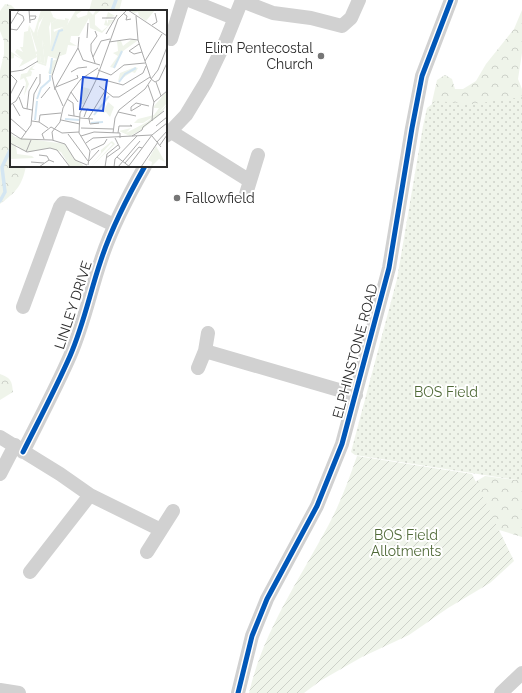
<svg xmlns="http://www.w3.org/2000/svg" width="522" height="693" viewBox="0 0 522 693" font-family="Raleway,sans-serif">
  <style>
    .forest { fill: url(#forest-crowns) }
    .park { fill: url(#park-dots) }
    .garden { fill: url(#garden-furrows) }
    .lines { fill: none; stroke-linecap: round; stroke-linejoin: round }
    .stream { stroke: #d4e6f2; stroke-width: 3.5 }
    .minor { stroke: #d1d1d1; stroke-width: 14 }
    .cycleway-casing { stroke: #fff; stroke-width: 8 }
    .cycleway { stroke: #0057b8; stroke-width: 5 }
    .poi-dot { fill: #767676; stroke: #fff; stroke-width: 1.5 }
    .labels { text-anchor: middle; stroke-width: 4; stroke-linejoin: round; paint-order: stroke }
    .poi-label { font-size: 14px; fill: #2c2c2c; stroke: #fff; text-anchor: end }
    .street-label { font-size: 14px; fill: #2c2c2c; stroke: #fff }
    .park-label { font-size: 14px; fill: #4f6937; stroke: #fff }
    .inset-river { fill: none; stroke: #d4e6f2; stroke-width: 2 }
    .inset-road { fill: none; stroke: #ababab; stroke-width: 1 }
    .view { fill: #1d4ed8; fill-opacity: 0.15; stroke: #1d4ed8; stroke-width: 2 }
    .inset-edge { fill: none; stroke: #2c2c2c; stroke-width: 2 }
  </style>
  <defs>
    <pattern id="forest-crowns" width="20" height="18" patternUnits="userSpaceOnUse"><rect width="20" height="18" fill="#eff4ea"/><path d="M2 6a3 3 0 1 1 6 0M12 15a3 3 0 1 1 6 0" fill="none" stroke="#cdd1c9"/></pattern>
    <pattern id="park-dots" width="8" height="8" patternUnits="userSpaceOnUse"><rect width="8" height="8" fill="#eff4ea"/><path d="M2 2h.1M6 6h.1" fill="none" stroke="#cdd1c9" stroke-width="1.8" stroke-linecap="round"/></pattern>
    <pattern id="garden-furrows" width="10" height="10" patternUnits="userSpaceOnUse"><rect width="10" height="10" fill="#eff4ea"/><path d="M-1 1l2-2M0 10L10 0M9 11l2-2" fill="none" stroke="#cdd1c9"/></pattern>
  </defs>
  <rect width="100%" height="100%" fill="#fff"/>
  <path class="forest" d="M92,0h30l-3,11h-30z
    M5,4l6,1 6,6h-6v155h15c-4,20 -10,26 -26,38v-133l4,-17v-13l-4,-10v-20z
    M522,10v43l-4,26 4,10v68l-88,-46 -2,-9 5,-22 8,-5 7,4 3,10h8l13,-8 10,-17 28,-35z
    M0,374c11,4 12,7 13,18l-13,8z
    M485,476l31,4h6v57l-26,-8 -21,-47z"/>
  <path class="park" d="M522,97v383h-6l-161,-25 -4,-3 46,-173 26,-153 4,-18 9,-7 36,3z"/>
  <path class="garden" d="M357,456l115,18 42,87 -24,22 -42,25 -39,27 -47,22 -42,24 -16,12h-55c14,-61 50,-113 79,-167 12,-22 21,-47 29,-70z"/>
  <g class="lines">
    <path class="stream" d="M112,11l4,-11
      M0,201l5,-9 -3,-25 9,-19"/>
    <path class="minor" d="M189,0l45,18
      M242,1l31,12 38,5 31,8 9,-8 8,-18
      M171,39l12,-39
      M170,131l80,50
      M166,136l20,-21 20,-33 20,-42 16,-40
      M246,194l12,-39
      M23,307l37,-100 3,-4 7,1 44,21
      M205,351l151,44
      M198,368l7,-17 3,-18
      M0,437l60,37 30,21 71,35
      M23,452c16,-32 33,-64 47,-96 14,-32 20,-64 31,-96 11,-34 27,-64 44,-94
      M0,474l15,-29
      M147,552l26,-41
      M30,572l60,-77
      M0,690l19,3
      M238,693l14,-57 15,-37 50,-93 25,-62 47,-176 23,-140 10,-52 29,-76
      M501,693l21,-20"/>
    <g class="cycleway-casing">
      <path id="cycleway" d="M23,452c16,-32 33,-64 47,-96 14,-32 20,-64 31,-96 11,-34 27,-64 44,-94
        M238,693l14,-57 15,-37 50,-93 25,-62 47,-176 23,-140 10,-52 29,-76"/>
    </g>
    <use href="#cycleway" class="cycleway"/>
  </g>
  <g class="poi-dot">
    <circle cx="321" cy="56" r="4"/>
    <circle cx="177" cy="198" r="4"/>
  </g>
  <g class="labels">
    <g class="poi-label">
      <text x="313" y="53">Elim Pentecostal<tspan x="313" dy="16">Church</tspan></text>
      <text x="185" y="203" text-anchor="start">Fallowfield</text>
    </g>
    <g class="street-label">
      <text transform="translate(73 305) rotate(-72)" y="5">LINLEY DRIVE</text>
      <text transform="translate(355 351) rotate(-75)" y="5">ELPHINSTONE ROAD</text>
    </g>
    <g class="park-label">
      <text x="446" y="397">BOS Field</text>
      <text x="406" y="540">BOS Field<tspan x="406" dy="16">Allotments</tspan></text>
    </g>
  </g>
  <g transform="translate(10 10)">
    <rect width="157" height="157" fill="#fff"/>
    <path d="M40,0l3,6 -4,11 2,20h-6l-3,-7 3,24 -5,-2 1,-11 -4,-18 8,-21zM55,8l4,1 -2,7 -15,4v-7l5,-4 8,1zM19,15l8,32 -18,10 4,-7 -9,-5v3l-4,1v-8l12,8 -7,-7 2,-3 6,3 -3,-5h3l1,-15 4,-1zM98,92l6,5 -4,10 -4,-5 -3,1zM102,131l3,3 -24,23 22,-23 -2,-1 -22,24 12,-14v-3zM146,136l9,16 -6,-3 -8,8 1,-5 -4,-2z" fill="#eff4ea"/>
    <path d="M31,0h7l-9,13 -2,10 5,16 -2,13 5,2 -3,-24 3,6v-6l1,7 5,-1v-30l6,3 -5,4 2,9 13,-7 9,-15h7l-7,5 2,3 9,-3 1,-5 5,5 3,-5h5l-6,5v10l7,6 6,-5 -4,-1 4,-13 7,4 -9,3 2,5v-4h6l-12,13 -12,-5 -1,-10 -10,18h-8l-1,6 7,4 -9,-1 -2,9 -6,2 -8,19 -4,-2 4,-12 5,-2 -9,-3 -2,10 -9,-3v-9h-3l3,-3 -8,-26 5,8zM122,29l5,2 -14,10 -9,17 -4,-1 8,-11 -5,-3 5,-2 -1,-10h4l2,5zM26,54l-4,4 3,2h-5l2,2 -1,4 -5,1 3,7 -5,12 2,-13 -2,-5 -4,2 1,-6 6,-1 3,-5zM125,57l3,1 -3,5 -3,-1 -14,9 2,-8zM157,81v12l-11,12 -13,8h-9l4,-4 16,-4 5,-7h-5v-2zM157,95l-7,10 -19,15 -11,6 -11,-5 12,-3 -5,5 21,-11zM0,133l6,2 1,9 15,2 2,2 -24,1z" fill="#eff4ea"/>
    <path d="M119,0h26l-9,11 -7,-5 -1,-4 -4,1z" fill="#eff4ea"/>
    <path d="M73,77l7,2 -6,15h-4zM0,123l5,4 50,7 8,13 12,10h-15l-9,-15 -11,-4 -20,4 -9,-2 -4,-5 -7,2z" fill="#eff4ea"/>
    <path class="inset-river" d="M42,41l7,-20 4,-1M104,58l8,-17M40,64l2,-16M109,72l6,-8 11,-6M27,89l4,-11 9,-8v-5M84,105l15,-19M55,109l14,1M25,110l2,-19M81,113l12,-1"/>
    <path class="inset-road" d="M19,0l1,13M118,0l39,26M113,3l4,3 -1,4 5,-1M20,6h6l-1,3 -5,1M126,6l2,24 13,39M92,8h13M0,15l9,-15M142,15l5,-3 -2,-9M0,19l7,1 7,-10 -1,-4 -6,-3M85,21l2,5 -6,8v7l4,12M96,24l11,-19M77,28l1,-15M99,32l21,-3 8,1M129,34l-10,7 5,3 8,-2M68,38l5,12 17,5M83,47l8,-16 9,-2M135,51l17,-27M88,60l13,5 13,-10 21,-2M0,62l13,-2 15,-9M61,62l7,-4 9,-1M0,64l7,7 -7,14M42,66l8,-24M42,66l3,14M87,68l26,7 20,-12 3,-7M141,69l7,-9 9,-23M141,69l4,3 4,-2 8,-17M146,72l5,14M138,75l6,17 -1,5M89,76l14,11h6l31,-20M46,77l22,-9 -1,-3M61,82l7,10M9,87l4,11 9,2M31,88l9,-11M57,89l6,4 1,13M144,92l13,-11M3,94l7,12M0,95l6,-4 8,-15M131,95l-10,6v-4l5,-4 13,3M53,96l-8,-18 23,-40 1,-11M17,99l2,-18 8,-14M108,102l18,4M58,105l12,2M74,107l3,-8 5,1M0,108l16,14M70,108l13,1M78,109l17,-28M79,109l1,5 9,-1M51,110l19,4M22,111l7,1 9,6M142,111l1,-14M29,112l1,-7 21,-2M146,116l11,-9M71,118l32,1M0,122l11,7 31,1 13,4 10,16 12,5M103,123l2,-15 4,-8 26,-21 6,-9M108,123l1,-7h13l-2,-1M58,124l20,27M71,126l13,-4 26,1v5M122,126l10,-6 1,-3 21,-16M142,126l9,11M11,129l10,-14 3,-31 6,-11v-9M34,129l-2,-5 9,-7 11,6 17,-1M43,130l-1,-8 8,-10 3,-14 8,-16 10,-13 17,-11M147,132l10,-11M0,133l17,9 23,-4 7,2 13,17M76,133l7,-5 59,-3M150,135l7,-10M81,140l13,-6 3,-5M16,142l5,-12M29,145l8,1 2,4M107,147l13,10M96,148l14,-10 -5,-10M79,151l10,-11M21,152l13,1M115,153l14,-16 3,1M78,155l2,-14 -11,-18 1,-20 16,-33 22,-61 9,-9M29,157l10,-7 5,2M95,157l2,-13 11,-9M104,157l1,-8 22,-23M108,157l22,-26M118,157l24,-32 15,-12M131,157l17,-25"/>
    <path class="view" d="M73,67l24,3 -4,31 -23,-2z"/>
    <rect width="157" height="157" class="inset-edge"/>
  </g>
</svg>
